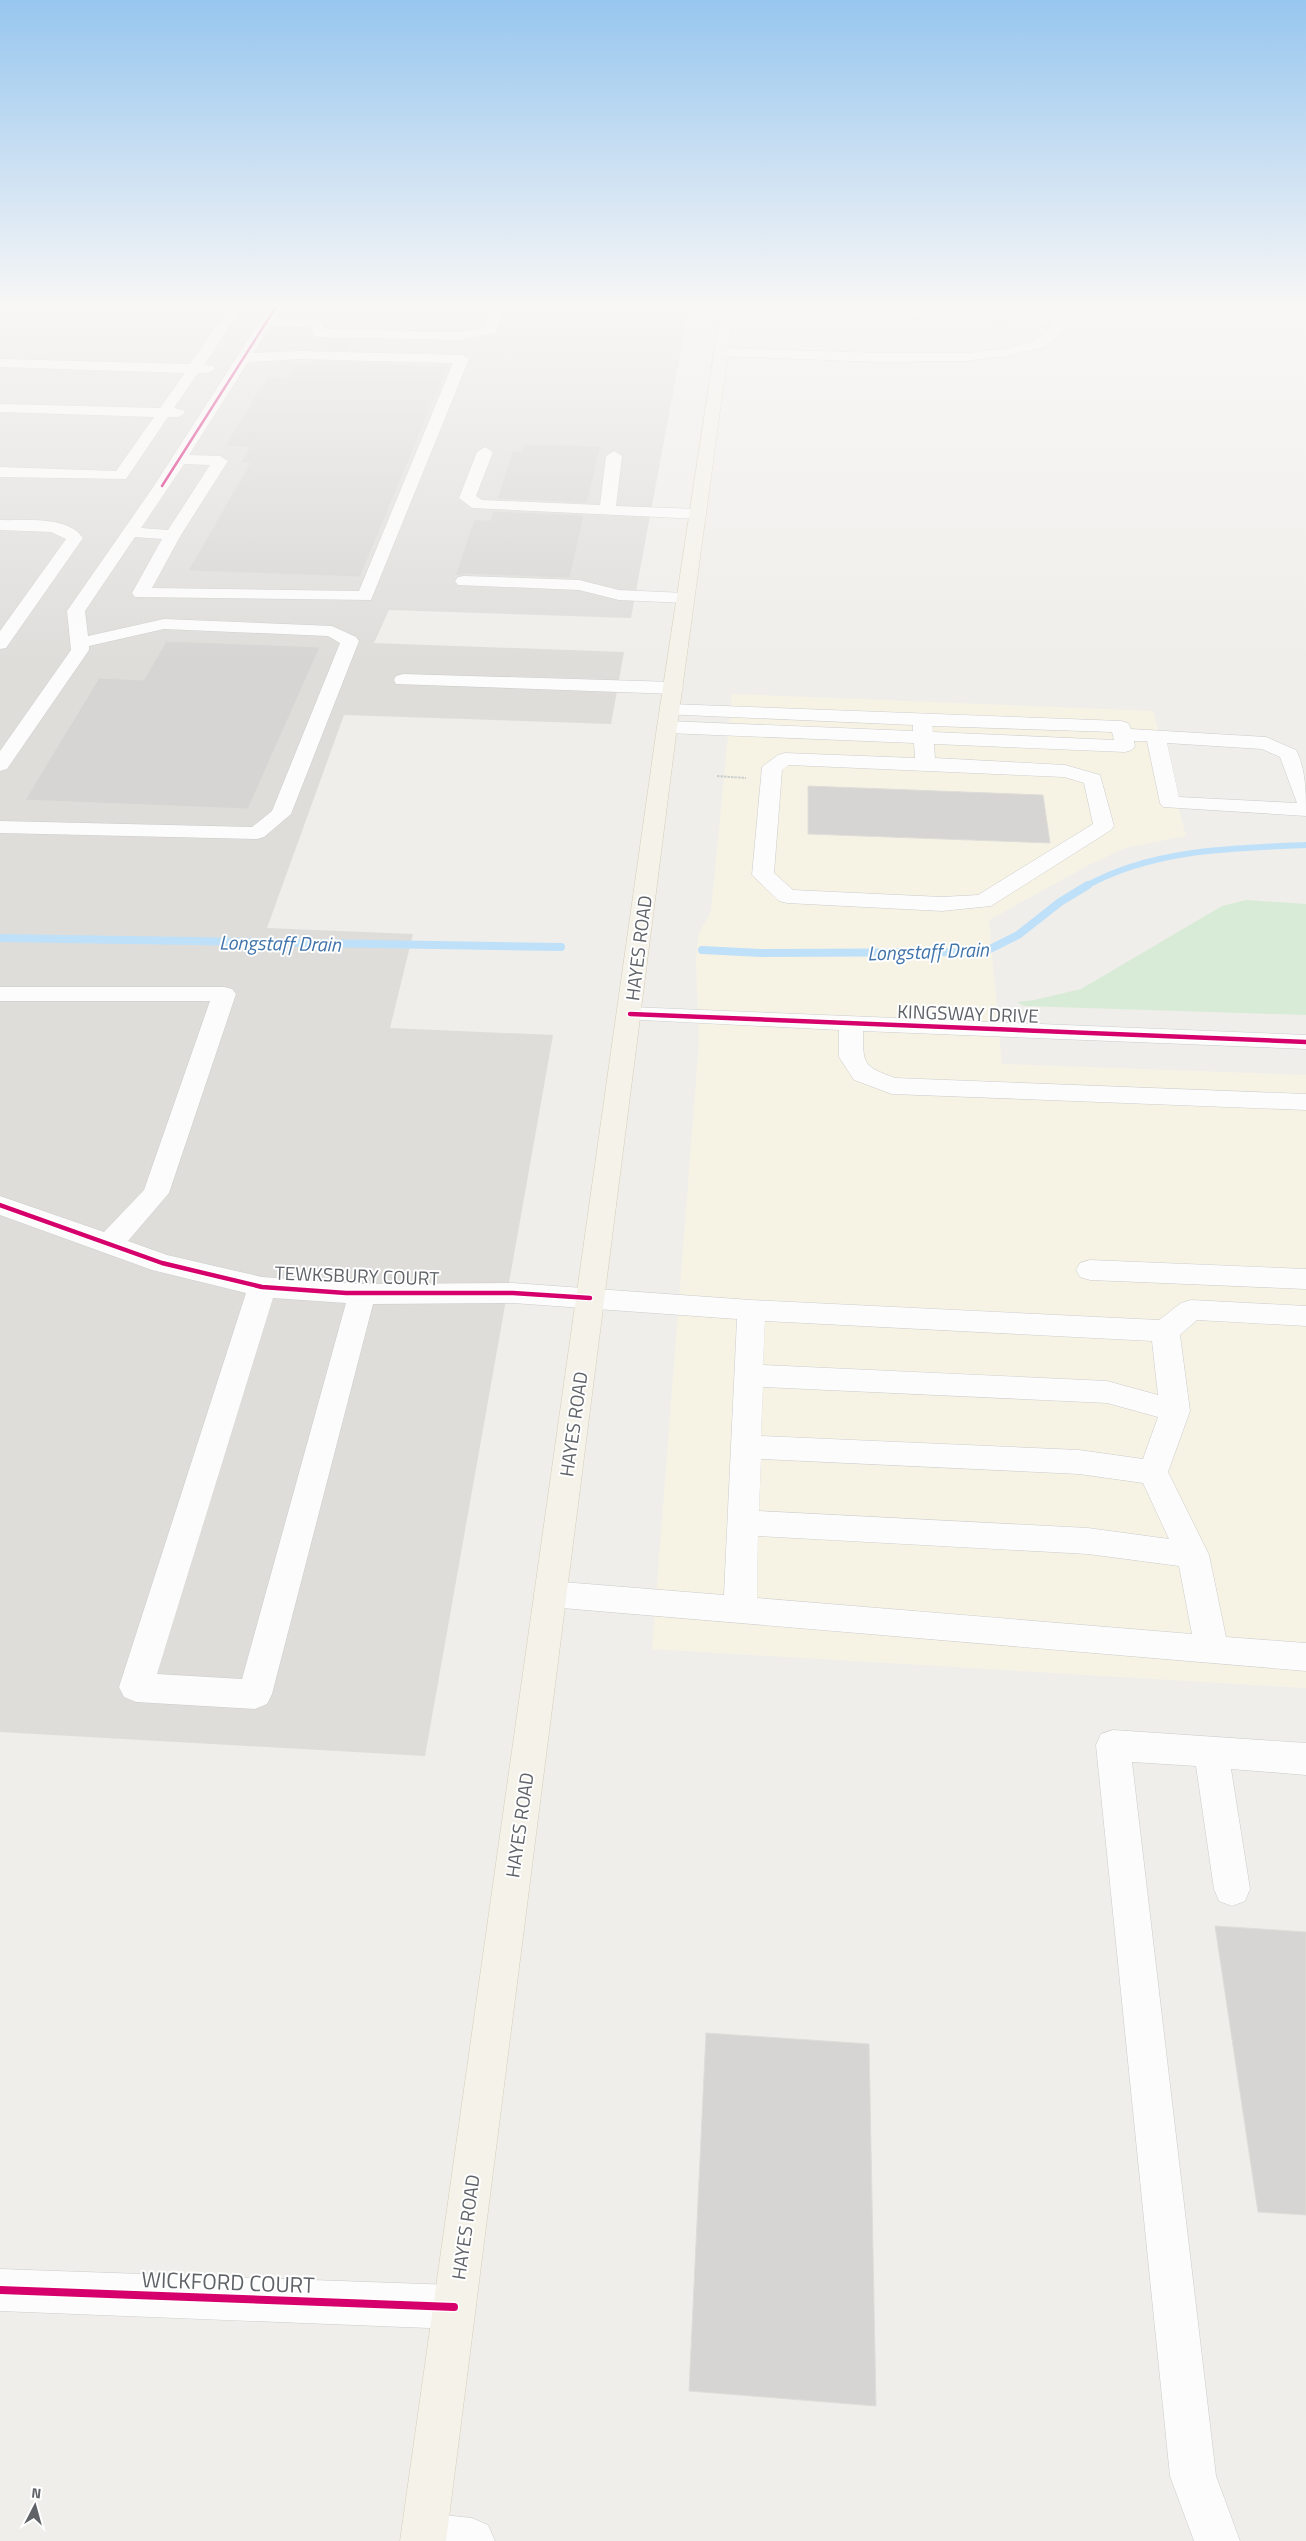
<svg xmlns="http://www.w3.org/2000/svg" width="1306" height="2541" viewBox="0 0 1306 2541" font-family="'Titillium Web',sans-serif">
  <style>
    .commercial { fill: #f7f3e4 }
    .industrial { fill: #dfddda }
    .green { fill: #d8ebd6 }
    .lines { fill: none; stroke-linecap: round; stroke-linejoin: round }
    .stream-far1 { stroke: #bfe0f9; stroke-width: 6 }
    .stream { stroke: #bfe0f9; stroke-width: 8 }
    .building { fill: #d6d5d3; stroke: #deddd9 }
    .minor-casing { stroke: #cbcccc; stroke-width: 1 }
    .major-casing { stroke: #d7ceb8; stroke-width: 1 }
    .path { stroke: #cacfcc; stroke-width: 2; stroke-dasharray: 2.5 1; stroke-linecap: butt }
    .minor { fill: #fdfcfc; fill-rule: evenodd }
    .major { fill: #f4f2e9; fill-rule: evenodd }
    .cycleway-far2-casing { stroke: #fff; stroke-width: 4.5 }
    .cycleway-far1-casing { stroke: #fff; stroke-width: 7 }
    .cycleway-casing { stroke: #fff; stroke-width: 11 }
    .cycleway-far2 { stroke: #d6006c; stroke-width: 2.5 }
    .cycleway-far1 { stroke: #d6006c; stroke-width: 4.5 }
    .cycleway { stroke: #d6006c; stroke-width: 8 }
    .labels { text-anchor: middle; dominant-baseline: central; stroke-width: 4; stroke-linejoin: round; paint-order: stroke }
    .street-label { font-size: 19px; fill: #5f6368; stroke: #fff }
    .water-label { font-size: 20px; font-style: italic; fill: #4174aa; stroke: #fff }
    .near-street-label { font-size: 22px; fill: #5f6368; stroke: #fff }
  </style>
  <rect width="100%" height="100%" fill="#efeeea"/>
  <path class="commercial" d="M732 694 1153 711 1186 836 1125 848 1087 866 989 920 1002 1064 1306 1075V1688L652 1649 699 1042 696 958 699 933 711 912Z"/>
  <path class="industrial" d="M0 307H689L631 618 389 610 374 643 624 652 611 724 344 715 267 928 413 934 390 1028 553 1035 425 1756 0 1732Z"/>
  <path class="green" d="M1246 900 1306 904V1015L1024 1006 1017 1002 1034 1000 1081 989 1222 906Z"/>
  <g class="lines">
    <path class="stream-far1" d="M1086 886C1153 849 1232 848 1306 845"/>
    <g class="stream">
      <path d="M0 938 561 947"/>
      <path d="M702 950 761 953 984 952 1018 935 1060 902 1088 885"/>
    </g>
  </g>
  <g class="building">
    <path d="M345 307H371L360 328 333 327Z"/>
    <path d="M327 339 353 340 348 350H321Z"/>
    <path d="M314 361 448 366 360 577 188 571 250 463H241L249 447 225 446 267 377 287 378 296 364H311Z"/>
    <path d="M524 444 601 446 587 503 497 499 512 451H522Z"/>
    <path d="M493 511 584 515 570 578 464 574 455 576 474 520H490Z"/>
    <path d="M166 641 320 647 248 809 25 800 99 678 144 680Z"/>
    <path d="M808 786 1043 795 1050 843 808 834Z"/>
    <path d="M1215 1926 1306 1932V2215L1258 2212Z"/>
    <path d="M706 2033 869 2044 876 2406 689 2391Z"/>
  </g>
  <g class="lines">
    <g class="minor-casing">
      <g id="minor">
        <path d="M230 307H243L204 365 213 366 215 369 208 373H198L174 408 183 410 185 413 178 417H168L126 479 0 477V467L116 471 154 417 0 412V404L160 408 185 373 0 367V359L190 364Z"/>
        <path d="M269 307H282L275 318 315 319 320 320 324 329 459 332 485 327 491 307H504L496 333 459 340 319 337 314 336 310 327 271 326 253 353 299 351 462 355 469 359 371 600 135 597 132 593 162 539 135 537 85 611 88 636 164 619 332 626 356 637 359 641 291 814 264 837 257 839 0 833V821L252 827 272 811 340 643 328 636 164 629 89 646V650L7 769 0 771V751L71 650 67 611 154 486ZM299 359 453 363 359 591 152 588 181 535 228 461 220 456 189 455 248 362ZM184 464 210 465 168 530 141 528Z"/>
        <path d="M897 307 1049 314V307H1062L1066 318 1065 329 1046 346 1008 356 967 361 880 362 721 356 714 352 721 348 880 353H967L1008 348 1036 340 1052 328 1051 322 909 317 904 316Z"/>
        <path d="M485 447 493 452 476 496 482 500 600 505 606 456 614 451 622 456 616 506 699 509 707 514 699 519 472 508 459 498 477 452Z"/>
        <path d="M0 520C25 521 67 515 83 538L6 648 0 649V631L66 539 51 532 0 530Z"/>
        <path d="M464 576 579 580 619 590 685 593 691 594 694 598 691 602 685 603 619 600 579 590 458 585 455 581 458 577Z"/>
        <path d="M403 674 674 682 681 684 683 688 681 692 674 694 396 684 394 680 396 676Z"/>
        <path d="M670 704 1121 721 1128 723 1131 729 1266 737 1296 750C1306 769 1306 794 1306 816L1163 807 1160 803 1147 741H1134L1135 746 1132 750 1125 752 934 744 935 758 1065 765 1100 775 1114 826 1111 830 991 906 942 911 787 903 779 901 752 875 762 767 778 755 785 753 915 758 914 743 667 733 660 731 657 727 660 723 667 721 913 731V725L663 714 660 710 663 706ZM932 726 1112 732 1114 740 933 732ZM1167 743 1262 749 1280 757 1297 803 1179 797ZM789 765 1064 777 1084 783 1093 824 978 895 942 897 793 890 774 873 782 770Z"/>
        <path d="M0 987H224L232 989 236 994 169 1193 128 1241 167 1255 262 1277 362 1284 513 1283 751 1300 1159 1320 1181 1303 1191 1300 1306 1306V1326L1197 1320 1180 1335 1190 1411 1168 1472 1209 1555 1226 1637 1306 1643V1671L550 1607 539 1604 534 1594 539 1584 550 1581 724 1595 737 1319 513 1303 373 1304 272 1694 267 1704 255 1709 136 1702 124 1697 119 1687 246 1293 152 1270 0 1215V1196L104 1232 144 1190 210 1001H0ZM273 1298 346 1303 242 1679 157 1674ZM765 1321 1152 1341 1158 1395 1107 1381 763 1365ZM763 1387 1107 1403 1158 1417 1143 1459 1079 1450 761 1436ZM761 1459 1079 1474 1143 1483 1169 1539 1088 1528 759 1511ZM758 1536 1088 1554 1179 1566 1192 1634 757 1598Z"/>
        <path d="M630 1007 1306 1035V1049L863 1031C863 1065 863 1066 895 1078L1306 1094V1110L892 1094 854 1080 839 1057V1030L622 1019 618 1014 622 1009Z"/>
        <path d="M1090 1260 1306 1269V1289L1090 1280 1080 1277 1076 1270 1080 1263Z"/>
        <path d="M1113 1730 1306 1743V1775L1231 1769 1250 1889 1245 1901 1232 1906 1219 1901 1214 1889 1196 1766 1132 1762 1216 2476 1240 2541H1194L1170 2476 1096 1745 1101 1734Z"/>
        <path d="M0 2269 454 2285 469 2292 476 2307 469 2322 454 2329 0 2311Z"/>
        <path d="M424 2513 472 2518 488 2525 495 2541H403L401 2536 408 2520Z"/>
      </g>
    </g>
    <g class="major-casing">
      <path id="major" d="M721 307H734L677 727 446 2541H400L657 727Z"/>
    </g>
    <path class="path" d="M717 776 746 778"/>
    <use href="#minor" class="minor"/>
    <use href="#major" class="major"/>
    <g class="cycleway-far2-casing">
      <path id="cycleway-far2" d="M162 486 276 307"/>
    </g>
    <g class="cycleway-far1-casing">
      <g id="cycleway-far1">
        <path d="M630 1014 1306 1042"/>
        <path d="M0 1205 162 1263 262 1287 346 1293H513L590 1298"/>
      </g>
    </g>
    <g class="cycleway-casing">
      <path id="cycleway" d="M0 2290 454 2307"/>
    </g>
    <use href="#cycleway-far2" class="cycleway-far2"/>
    <use href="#cycleway-far1" class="cycleway-far1"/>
    <use href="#cycleway" class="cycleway"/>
  </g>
  <linearGradient id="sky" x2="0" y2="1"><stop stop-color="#97c6ef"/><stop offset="0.46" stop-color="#f8f7f6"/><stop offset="1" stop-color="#f8f7f6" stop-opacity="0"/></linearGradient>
  <rect width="1306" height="663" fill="url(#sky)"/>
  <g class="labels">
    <g class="street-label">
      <text transform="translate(638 948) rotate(-83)">HAYES ROAD</text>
      <text transform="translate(968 1013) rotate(2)">KINGSWAY DRIVE</text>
      <text transform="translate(357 1275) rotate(2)">TEWKSBURY COURT</text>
      <text transform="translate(573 1424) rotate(-82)">HAYES ROAD</text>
      <text transform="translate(519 1825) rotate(-82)">HAYES ROAD</text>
      <text transform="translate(465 2227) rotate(-82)">HAYES ROAD</text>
    </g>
    <g class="water-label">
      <text transform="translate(280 943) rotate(1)">Longstaff Drain</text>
      <text transform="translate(928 951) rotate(-2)">Longstaff Drain</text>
    </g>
    <g class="near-street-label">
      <text transform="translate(228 2282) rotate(2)">WICKFORD COURT</text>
    </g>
  </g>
  <g transform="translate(35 2506) rotate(6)" stroke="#ffffff" stroke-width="4" paint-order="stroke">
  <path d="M0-4L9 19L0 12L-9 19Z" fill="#5f6368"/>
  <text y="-8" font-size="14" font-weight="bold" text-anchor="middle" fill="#5f6368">N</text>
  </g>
</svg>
